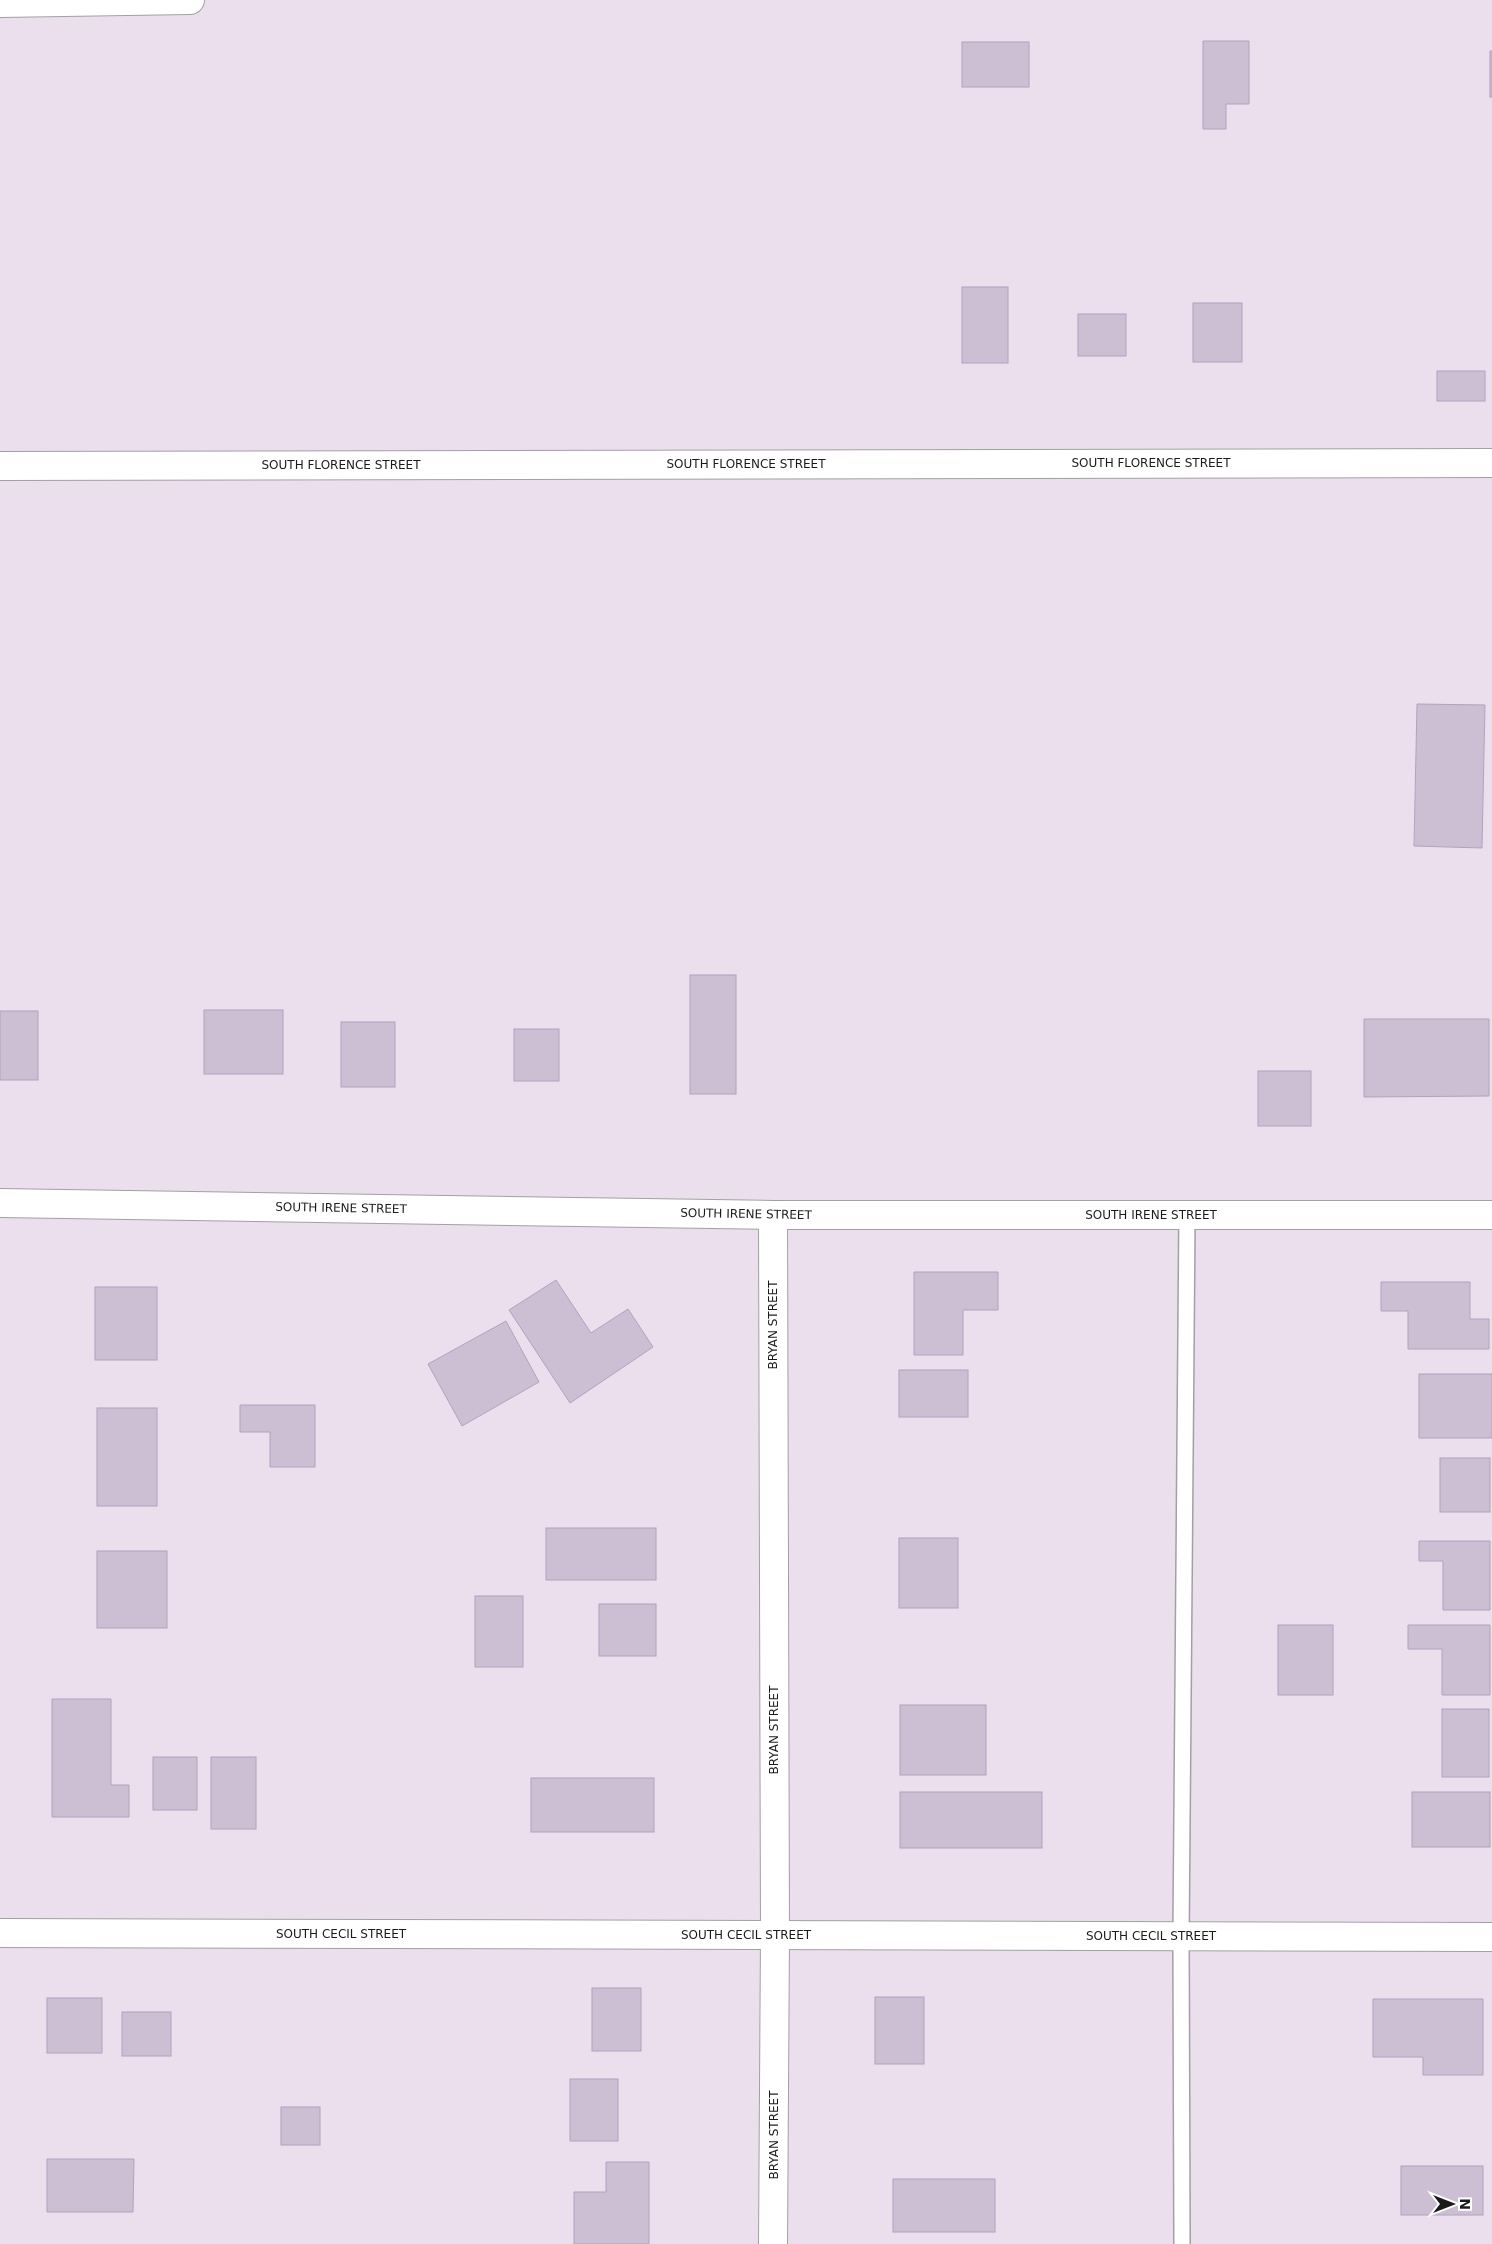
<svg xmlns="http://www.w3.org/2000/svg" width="1492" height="2244" viewBox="0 0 1492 2244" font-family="'DejaVu Sans',sans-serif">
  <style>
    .building { fill: #ccbfd4; stroke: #b4a0c0 }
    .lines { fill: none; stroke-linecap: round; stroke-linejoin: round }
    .service-casing { stroke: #a1a1a1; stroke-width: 18 }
    .minor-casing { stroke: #a1a1a1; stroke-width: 30 }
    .service { stroke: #fff; stroke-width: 15 }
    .minor { stroke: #fff; stroke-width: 28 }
    .labels { text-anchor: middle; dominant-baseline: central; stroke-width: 4.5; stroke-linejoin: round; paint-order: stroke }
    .street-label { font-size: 12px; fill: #1a1a1a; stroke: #fff }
  </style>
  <rect width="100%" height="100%" fill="#ebdfed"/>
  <g class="building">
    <path d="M1203 41H1249V104H1226V129H1203Z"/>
    <rect x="962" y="42" width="67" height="45"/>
    <rect x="1490" y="51" width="2" height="46"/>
    <rect x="962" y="287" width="46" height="76"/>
    <rect x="1193" y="303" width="49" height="59"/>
    <rect x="1078" y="314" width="48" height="42"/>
    <rect x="1437" y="371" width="48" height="30"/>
    <path d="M1417 704 1485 705 1482 848 1414 846Z"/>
    <rect x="690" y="975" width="46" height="119"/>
    <rect x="204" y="1010" width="79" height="64"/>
    <rect x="0" y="1011" width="38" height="69"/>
    <path d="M1364 1019H1489V1096L1364 1097Z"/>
    <rect x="341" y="1022" width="54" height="65"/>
    <rect x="514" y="1029" width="45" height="52"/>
    <rect x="1258" y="1071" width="53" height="55"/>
    <path d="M914 1272H998V1310H963V1355H914Z"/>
    <path d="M556 1280 591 1333 628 1309 653 1347 570 1403 509 1310Z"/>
    <path d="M1381 1282H1470V1319H1489V1349H1408V1311H1381Z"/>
    <rect x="95" y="1287" width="62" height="73"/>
    <path d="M506 1321 539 1382 462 1426 428 1364Z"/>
    <rect x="899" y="1370" width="69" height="47"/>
    <rect x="1419" y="1374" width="73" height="64"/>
    <path d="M240 1405H315V1467H270V1432H240Z"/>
    <rect x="97" y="1408" width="60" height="98"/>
    <rect x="1440" y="1458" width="50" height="54"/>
    <rect x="546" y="1528" width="110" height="52"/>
    <rect x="899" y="1538" width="59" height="70"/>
    <path d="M1419 1541H1490V1610H1443V1561H1419Z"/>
    <rect x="97" y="1551" width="70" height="77"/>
    <rect x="475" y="1596" width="48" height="71"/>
    <rect x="599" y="1604" width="57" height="52"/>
    <rect x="1278" y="1625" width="55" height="70"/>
    <path d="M1408 1625H1490V1695H1442V1649H1408Z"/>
    <path d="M52 1699H111V1785H129V1817H52Z"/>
    <rect x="900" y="1705" width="86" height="70"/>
    <rect x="1442" y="1709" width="47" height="68"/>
    <rect x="153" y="1757" width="44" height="53"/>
    <rect x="211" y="1757" width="45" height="72"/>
    <rect x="531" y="1778" width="123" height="54"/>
    <rect x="900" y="1792" width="142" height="56"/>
    <rect x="1412" y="1792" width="78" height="55"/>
    <rect x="592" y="1988" width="49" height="63"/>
    <rect x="875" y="1997" width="49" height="67"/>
    <rect x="47" y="1998" width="55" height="55"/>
    <path d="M1373 1999H1483V2075H1423V2057H1373Z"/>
    <rect x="122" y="2012" width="49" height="44"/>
    <rect x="570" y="2079" width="48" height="62"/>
    <rect x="281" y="2107" width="39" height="38"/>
    <path d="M47 2159H134L133 2212H47Z"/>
    <path d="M606 2162H649V2244H574V2192H606Z"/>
    <rect x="1401" y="2166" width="82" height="49"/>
    <rect x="893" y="2179" width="102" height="53"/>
  </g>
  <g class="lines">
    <g class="service-casing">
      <path id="service" d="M1182 2244 1181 1937 1187 1215"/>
    </g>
    <g class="minor-casing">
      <g id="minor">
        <path d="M0 3 190 0"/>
        <path d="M0 466 1492 463"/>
        <path d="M0 1203 773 1215H1492"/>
        <path d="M773 1215 775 1935 773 2244"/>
        <path d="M0 1933 1492 1937"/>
      </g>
    </g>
    <use href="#service" class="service"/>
    <use href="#minor" class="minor"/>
  </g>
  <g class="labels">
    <g class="street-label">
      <text x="1151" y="463">SOUTH FLORENCE STREET</text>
      <text x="746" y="464">SOUTH FLORENCE STREET</text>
      <text x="341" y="465">SOUTH FLORENCE STREET</text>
      <text transform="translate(341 1208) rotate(1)">SOUTH IRENE STREET</text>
      <text transform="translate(746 1214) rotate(1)">SOUTH IRENE STREET</text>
      <text x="1151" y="1215">SOUTH IRENE STREET</text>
      <text transform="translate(773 1325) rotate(-90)">BRYAN STREET</text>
      <text transform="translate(774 1730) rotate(-90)">BRYAN STREET</text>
      <text x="341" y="1934">SOUTH CECIL STREET</text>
      <text x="746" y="1935">SOUTH CECIL STREET</text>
      <text x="1151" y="1936">SOUTH CECIL STREET</text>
      <text transform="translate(774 2135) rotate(-90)">BRYAN STREET</text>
    </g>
  </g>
  <g transform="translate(1452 2204) rotate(90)" stroke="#ffffff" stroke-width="4" paint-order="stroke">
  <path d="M0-4L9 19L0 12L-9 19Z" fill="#1a1a1a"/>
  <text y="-8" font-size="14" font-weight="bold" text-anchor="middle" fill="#1a1a1a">N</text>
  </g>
</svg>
